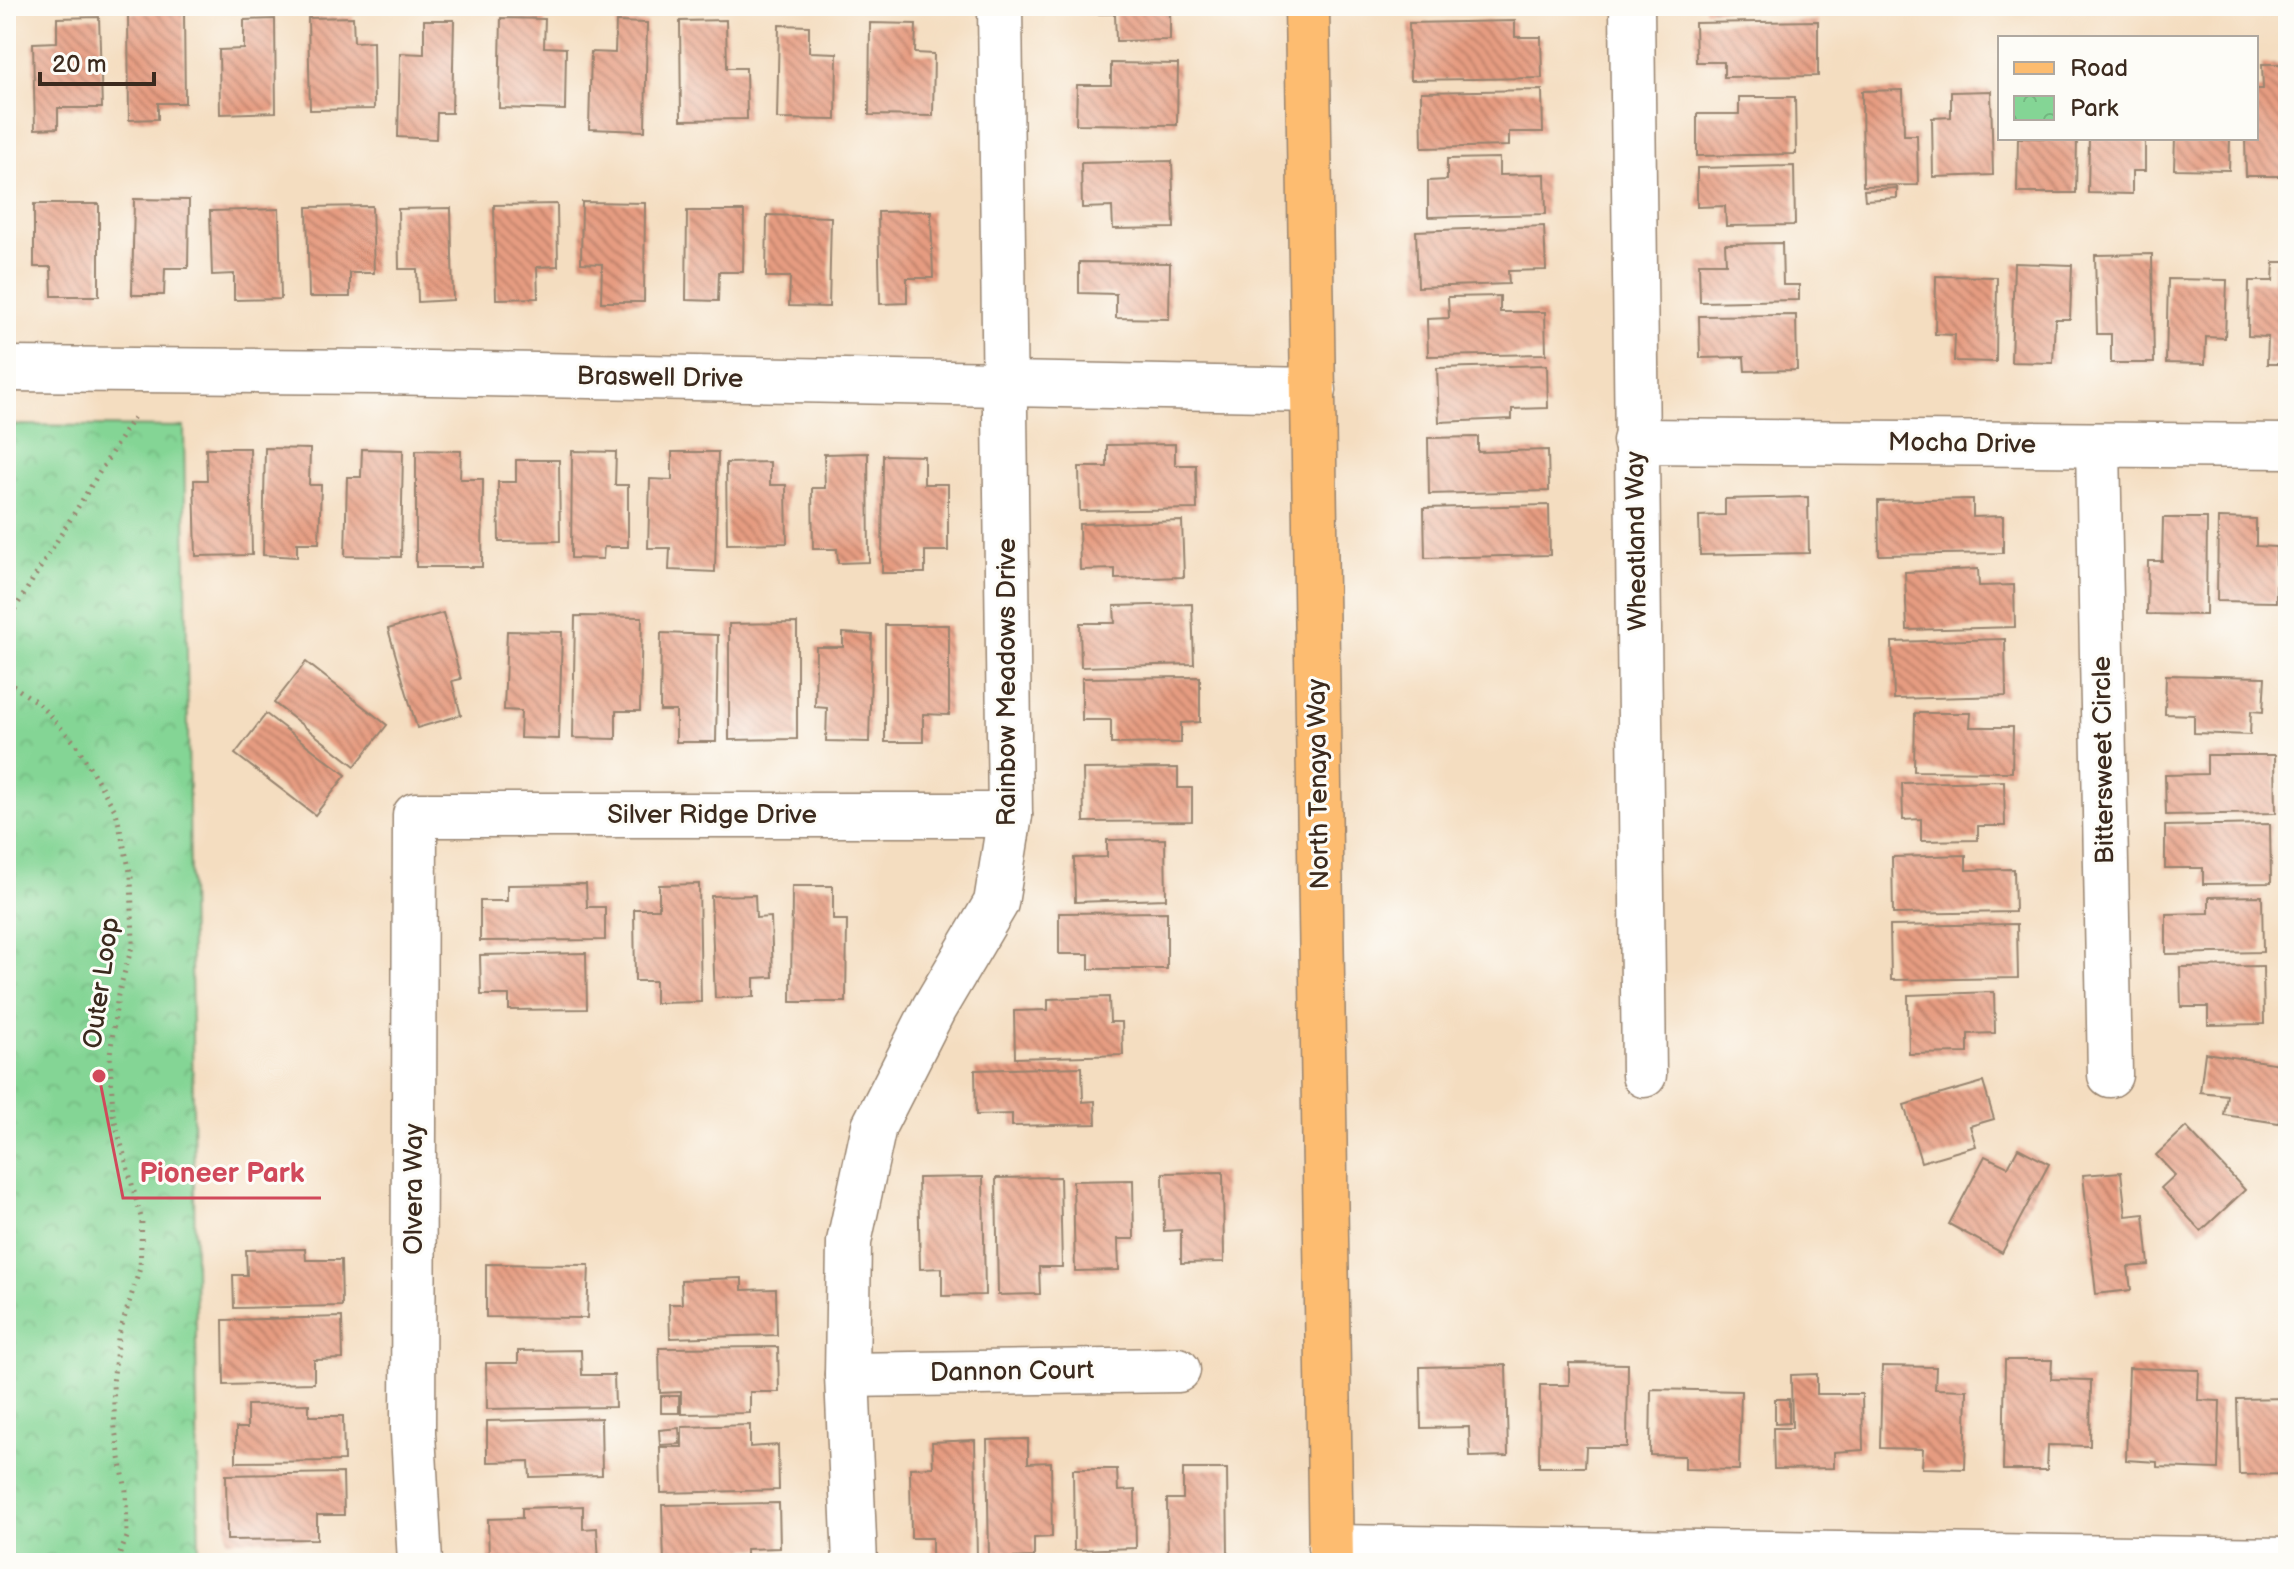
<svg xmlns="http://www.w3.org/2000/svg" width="2294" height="1569" viewBox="0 0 2294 1569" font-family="'Balsamiq Sans',sans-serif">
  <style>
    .park { fill: url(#park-crowns); stroke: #60805a; stroke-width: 2 }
    .building { fill: url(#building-back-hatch) }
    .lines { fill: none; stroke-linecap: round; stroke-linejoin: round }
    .minor-casing { stroke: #98846f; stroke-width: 47 }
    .major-casing { stroke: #98846f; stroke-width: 47 }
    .path { stroke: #98846f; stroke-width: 5; stroke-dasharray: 2 6; stroke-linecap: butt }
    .minor { stroke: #fff; stroke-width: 44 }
    .major { stroke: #fdbc6f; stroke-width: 44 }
    .labels { text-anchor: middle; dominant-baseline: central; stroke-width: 6; stroke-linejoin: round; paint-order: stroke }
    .street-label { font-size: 26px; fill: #3b2a1e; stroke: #fdfcf7 }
    .leader { fill: none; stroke: #d1495b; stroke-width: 3 }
    .callout-dot { fill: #d1495b; stroke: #fdfcf7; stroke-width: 3 }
    .callout-label { font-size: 28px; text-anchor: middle; font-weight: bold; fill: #d1495b; stroke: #fdfcf7; stroke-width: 6; stroke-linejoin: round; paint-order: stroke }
  </style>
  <defs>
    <pattern id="park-crowns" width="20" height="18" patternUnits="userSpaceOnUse" patternTransform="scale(2)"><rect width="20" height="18" fill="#84d595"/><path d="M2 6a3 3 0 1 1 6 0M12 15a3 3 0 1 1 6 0" fill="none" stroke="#73b780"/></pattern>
    <pattern id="building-back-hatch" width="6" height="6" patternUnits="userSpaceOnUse" patternTransform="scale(2)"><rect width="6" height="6" fill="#e69c81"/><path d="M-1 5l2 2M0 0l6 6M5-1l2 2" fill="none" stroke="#bc7f69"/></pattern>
  </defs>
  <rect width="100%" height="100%" fill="#fdfcf7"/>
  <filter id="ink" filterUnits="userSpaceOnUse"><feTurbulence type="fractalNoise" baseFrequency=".0125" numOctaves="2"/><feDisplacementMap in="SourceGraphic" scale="16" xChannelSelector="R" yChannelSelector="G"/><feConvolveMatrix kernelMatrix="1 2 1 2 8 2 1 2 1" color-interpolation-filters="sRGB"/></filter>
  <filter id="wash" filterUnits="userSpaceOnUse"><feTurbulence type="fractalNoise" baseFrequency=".006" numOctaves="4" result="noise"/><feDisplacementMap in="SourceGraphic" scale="32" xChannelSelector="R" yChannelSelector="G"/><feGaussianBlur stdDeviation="1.8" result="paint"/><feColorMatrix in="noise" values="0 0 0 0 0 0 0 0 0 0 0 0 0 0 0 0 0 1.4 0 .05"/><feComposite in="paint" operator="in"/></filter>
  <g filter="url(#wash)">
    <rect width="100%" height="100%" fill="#f4ddc0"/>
    <path class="park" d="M6 425 184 427 199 1563H6Z"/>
    <g id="blocks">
      <g class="building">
        <path d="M1078 6H1170V40L1116 41 1115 14H1078Z"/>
        <path d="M1434 6H1490V9L1434 10Z"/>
        <path d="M1704 6H1761V9L1704 10Z"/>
        <path d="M128 13H184L185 103H158V119L129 120Z"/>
        <path d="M99 17 102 108H58V128L35 129 33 43 57 42V18Z"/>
        <path d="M353 17 354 42 373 41 374 109 310 110 308 18Z"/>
        <path d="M501 18 545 19 544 47 566 48 565 110 499 108Z"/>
        <path d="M275 19 276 112 220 114 219 50 244 49V20Z"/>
        <path d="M424 20H454L452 113H437L436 139 398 137 400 53 424 54Z"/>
        <path d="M726 20 727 68H746L747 119 681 120 680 21Z"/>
        <path d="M1515 21V37H1541L1542 78 1410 80 1409 23Z"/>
        <path d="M1818 21V76L1724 77V62H1696L1695 23Z"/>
        <path d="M616 22 647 23 645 131 589 129 591 52 615 53Z"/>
        <path d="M870 23 916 24 915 53 934 54 933 116 869 115Z"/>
        <path d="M779 25 809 26V52L837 53 836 120 777 119Z"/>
        <path d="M6 45 11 46 9 112H6Z"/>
        <path d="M1111 63 1178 64 1177 125 1076 124 1077 85H1111Z"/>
        <path d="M2262 64H2288V176H2246L2245 138H2256V89H2263Z"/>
        <path d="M1542 90 1543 132H1509V146L1422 148 1421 92Z"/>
        <path d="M1903 90 1904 135H1917L1918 185 1863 186 1862 91Z"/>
        <path d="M1991 91 1993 175 1933 177 1932 118 1951 117V92Z"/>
        <path d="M1739 97H1795L1796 154 1697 156V114H1739Z"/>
        <path d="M2018 138H2077L2076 193H2017Z"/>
        <path d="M2089 138H2145V171H2132V194L2088 193Z"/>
        <path d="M2175 138H2230L2229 170 2174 169Z"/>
        <path d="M1499 158V175L1545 174 1546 214 1428 217V181L1447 180V159Z"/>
        <path d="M1172 161 1174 228 1113 229 1112 207 1082 208 1081 163Z"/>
        <path d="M1794 166 1795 225 1726 226 1725 206 1697 207V168Z"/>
        <path d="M1897 188V198L1865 200 1864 190Z"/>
        <rect x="6" y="199" width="4" height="67"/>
        <path d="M134 199 189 200 188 268H165L164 295H132Z"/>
        <path d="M582 202 645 203 644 302H601L602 264 581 263Z"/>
        <path d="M34 204H99V296H52L51 267H34Z"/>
        <path d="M557 204 558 266 537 267 538 298 496 299 494 205Z"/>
        <path d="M372 206 374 273H350V297H309L307 207Z"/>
        <path d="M451 208 453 300 418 302 417 269H399L398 209Z"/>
        <path d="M279 209 281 299 234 300V274L212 275 210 211Z"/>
        <path d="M687 211H744L743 272H719L718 301 686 300Z"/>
        <path d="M931 211 933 278H907V303L880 304 878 212Z"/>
        <path d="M767 215 831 217 829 307 789 306 790 277H766Z"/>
        <path d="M1544 226 1546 270 1508 271 1509 284 1418 287 1416 231Z"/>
        <path d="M1782 243 1783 285H1799V300L1700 302 1699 263H1726L1725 244Z"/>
        <path d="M2152 254 2154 363H2111V334H2097L2095 255Z"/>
        <path d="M1079 262 1170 263 1169 319 1116 318V294L1079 293Z"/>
        <path d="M2274 262H2288V364H2267L2268 337 2248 336 2249 281H2273Z"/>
        <path d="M2014 263 2072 265 2070 319H2055L2053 363 2011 362Z"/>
        <path d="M1936 276 1997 277 1996 362 1954 361 1955 335 1935 334Z"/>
        <path d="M2168 279 2227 280 2225 338 2206 337 2205 364 2166 363Z"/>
        <path d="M1500 296V312H1545L1546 354 1428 356 1427 319 1449 318 1448 297Z"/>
        <path d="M1796 315 1797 370 1745 371 1744 357 1700 358 1699 316Z"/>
        <path d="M1547 365 1548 408 1512 409V419L1439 422 1437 368Z"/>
        <path d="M1478 437V452L1548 450 1549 491 1429 494 1428 438Z"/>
        <path d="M1175 444V465H1196L1197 509 1080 511 1079 467H1107V445Z"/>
        <path d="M206 448H250L252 555 196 556 194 480H207Z"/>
        <path d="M265 448 310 449 309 485H321L319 543H297V557L263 555Z"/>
        <path d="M362 449 403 450 401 557 345 556 347 477H361Z"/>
        <path d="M416 450 461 451 460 479H483L482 567H416Z"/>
        <path d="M572 451 616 452 615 485H628V547H604L603 559 571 558Z"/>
        <path d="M672 452H718L715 572 669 570 670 548H648L650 479 672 480Z"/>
        <path d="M868 453 869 562 838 563 837 549H813L812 488H825L824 454Z"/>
        <path d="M883 455 924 456V484H948V551H925V573H882Z"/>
        <path d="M516 460H559L560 541 499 542 498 482H516Z"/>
        <path d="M770 462V485H786L787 543 727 544 726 463Z"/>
        <path d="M1808 497 1809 553 1700 555 1699 516 1725 515V499Z"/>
        <path d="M1973 499V517L2003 516V553L1879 555 1878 501Z"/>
        <path d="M1549 505 1550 555 1425 558 1424 508Z"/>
        <path d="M2163 518H2207L2206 615 2147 614 2148 561H2162Z"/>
        <path d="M2218 518 2256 519V546L2276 547V602L2217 601Z"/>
        <path d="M1182 521 1184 577 1115 579V569L1080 570 1079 524Z"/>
        <path d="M1978 569 1979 586 2014 585 2015 627 1907 630 1905 572Z"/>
        <path d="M1192 604 1194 664 1081 667 1080 623H1115L1114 606Z"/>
        <path d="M443 613 461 679 452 681 461 715 417 728 388 629Z"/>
        <path d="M575 616 642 617 640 711H616V739L573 738Z"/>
        <path d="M797 623V739L729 740V624Z"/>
        <path d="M885 625H949V715L923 714V742H885Z"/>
        <path d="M507 631 562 632 559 739 520 738 521 711 504 710Z"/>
        <path d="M661 633 718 635 716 742H676V711H660Z"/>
        <path d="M843 633 872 635 869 742 826 741 827 708 815 707 816 647H843Z"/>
        <path d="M2005 639 2006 696 1894 699 1892 642Z"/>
        <path d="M306 662 387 725 355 766 274 703Z"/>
        <path d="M2166 675 2265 677 2263 712 2251 711 2250 735 2194 733V715L2165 714Z"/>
        <path d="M1200 677V722L1181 723V743L1111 744V720H1082V678Z"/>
        <path d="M1915 713H1971L1970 727H2013L2012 772 1914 771Z"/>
        <path d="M266 714 346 775 315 815 235 754Z"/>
        <path d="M2207 755H2275L2276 813 2166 815 2165 775 2207 774Z"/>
        <path d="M1178 768V788H1192V821L1084 822 1083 769Z"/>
        <path d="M2004 781 2005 826H1978V840L1921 841V819L1903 820 1902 783Z"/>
        <path d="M2270 824 2271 883 2203 884V868H2165V826Z"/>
        <path d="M1165 839 1166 899 1075 902 1074 858 1107 857V840Z"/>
        <path d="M1966 855V870L2014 869 2015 912 1893 914 1892 857Z"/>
        <path d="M586 884 587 907H605V940L480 941V901H507V885Z"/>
        <path d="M699 884 701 1002 655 1003V981H635L634 909H659V885Z"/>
        <path d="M792 886H833V920H847L846 1002H791Z"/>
        <path d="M755 895 756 918 771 917 773 977 754 978V997L715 998 711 896Z"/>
        <path d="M2262 896 2263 952 2166 954V914L2209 913V897Z"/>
        <path d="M1167 912V969H1089V954H1059V913Z"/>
        <path d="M2017 924 2018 978 1891 980 1890 926Z"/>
        <path d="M586 953 587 1009 509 1010V995H481L480 955Z"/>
        <path d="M2263 966 2264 1024 2208 1025V1007H2181L2180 967Z"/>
        <path d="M1994 992 1995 1033 1968 1034V1053L1909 1054 1908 995Z"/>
        <path d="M1109 997 1110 1022H1122L1123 1055 1015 1058 1014 1011 1048 1010V999Z"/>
        <path d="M2205 1053 2287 1065 2279 1123 2224 1115 2227 1095 2200 1092Z"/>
        <path d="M1082 1067 1083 1102 1095 1101 1096 1124 1012 1126V1114L976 1115 975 1070Z"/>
        <path d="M1983 1082 1994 1119 1970 1126 1976 1146 1921 1162 1904 1105Z"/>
        <path d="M2186 1127 2245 1190 2201 1231 2161 1188 2175 1175 2156 1155Z"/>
        <path d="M2018 1148 2049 1164 2002 1253 1949 1224 1985 1156 2008 1167Z"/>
        <path d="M1223 1172 1224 1262 1181 1263V1230L1164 1231 1163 1173Z"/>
        <path d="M2121 1172 2126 1216 2144 1214 2149 1265 2128 1267 2131 1290 2096 1294 2083 1175Z"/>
        <path d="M983 1177 985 1295 942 1296V1268L920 1269 918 1178Z"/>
        <path d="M1060 1177 1062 1267H1039L1040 1294 998 1295 996 1178Z"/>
        <path d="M1133 1180 1134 1239H1118L1119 1270 1075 1271 1073 1181Z"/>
        <path d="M305 1249 306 1260H341L342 1306 234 1308 233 1275H247L246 1250Z"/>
        <path d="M486 1264 589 1265 587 1318 486 1317Z"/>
        <path d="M742 1278V1290L776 1289 777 1335 670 1338 669 1304H682L681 1280Z"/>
        <path d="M342 1317 343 1359 314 1360V1383L224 1385 223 1320Z"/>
        <path d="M778 1347 779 1392H750V1413L681 1414V1392L660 1393 659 1348Z"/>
        <path d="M581 1350 582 1375H614L615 1407 487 1409 486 1363H518V1351Z"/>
        <path d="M2005 1360H2052L2051 1379 2091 1380 2090 1446 2048 1445 2047 1470H2003Z"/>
        <path d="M1569 1363 1628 1364 1627 1447H1586L1585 1467H1539L1540 1385H1569Z"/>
        <path d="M1506 1365 1508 1456 1470 1457 1469 1427 1421 1428 1420 1367Z"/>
        <path d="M1882 1366 1936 1367 1935 1389 1967 1390 1965 1469 1922 1468 1923 1449 1880 1448Z"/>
        <path d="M2129 1368 2199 1370 2198 1400 2220 1401 2218 1469 2157 1467V1462L2126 1460Z"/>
        <path d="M1817 1374V1394H1862L1863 1450 1834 1452V1468L1774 1469 1773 1428H1792L1791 1375Z"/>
        <path d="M1651 1389 1741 1391 1739 1470 1685 1469V1456L1650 1455Z"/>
        <rect x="661" y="1396" width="18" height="17"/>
        <path d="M2288 1398V1474L2239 1475 2237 1399Z"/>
        <path d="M1775 1399H1789V1423L1775 1424Z"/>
        <path d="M309 1404V1416H343L344 1461 236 1462V1428H247V1405Z"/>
        <path d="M601 1418 602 1475 530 1477 529 1461 487 1462V1421Z"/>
        <path d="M750 1425V1447L778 1445 779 1490 661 1493 660 1447H682V1427Z"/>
        <path d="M679 1428 680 1444 660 1445 659 1430Z"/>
        <path d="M1028 1439V1463L1051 1462 1052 1537 1034 1538V1557L989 1559 987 1440Z"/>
        <path d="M975 1440 977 1559H932V1538H911L910 1468 933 1467 932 1442Z"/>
        <path d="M1073 1469H1117L1118 1491 1135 1490 1136 1548 1074 1550Z"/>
        <path d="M1183 1469H1227L1228 1557H1168L1167 1499H1183Z"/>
        <path d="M343 1473 344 1515H317V1539L227 1540 226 1475Z"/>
        <path d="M779 1503 780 1548 746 1549V1559L664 1561 662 1505Z"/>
        <path d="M583 1506V1529L597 1528 599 1562 489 1563 488 1519 522 1518V1508Z"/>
        <rect x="249" y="1560" width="44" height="3"/>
      </g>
    </g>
  </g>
  <g filter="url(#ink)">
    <use href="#blocks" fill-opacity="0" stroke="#98846f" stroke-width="2"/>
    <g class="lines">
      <g class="minor-casing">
        <g id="minor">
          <path d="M1632 6 1644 1075"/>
          <path d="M6 369 380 372 1314 390"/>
          <path d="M1635 441 2288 446"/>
          <path d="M2098 445 2110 1075"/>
          <path d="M847 1375 1178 1370"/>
          <path d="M1330 1547 2288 1560"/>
          <path d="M420 1563 413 1433 415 815H1010"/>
          <path d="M855 1563 847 1375 849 1242 874 1126 934 1008 996 903 1010 815 1000 6"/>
        </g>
      </g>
      <g class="major-casing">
        <path id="major" d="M1307 6 1331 1563"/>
      </g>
      <g class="path">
        <path d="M6 623 135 415"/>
        <path d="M6 681 38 703 76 744 116 812 131 876 133 943 118 995 110 1054 113 1114 142 1221 140 1268 118 1338 113 1384 115 1430 126 1491 127 1537 116 1563"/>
      </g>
      <use href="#minor" class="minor"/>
      <use href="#major" class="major"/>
    </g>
  </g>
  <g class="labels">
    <g class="street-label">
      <text transform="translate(660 378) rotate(1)">Braswell Drive</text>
      <text transform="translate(1962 444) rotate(1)">Mocha Drive</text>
      <text transform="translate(1637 541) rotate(-91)">Wheatland Way</text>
      <text transform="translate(1007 682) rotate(-90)">Rainbow Meadows Drive</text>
      <text transform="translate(2104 760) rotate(-91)">Bittersweet Circle</text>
      <text transform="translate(1319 784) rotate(-91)">North Tenaya Way</text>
      <text x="712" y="815">Silver Ridge Drive</text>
      <text transform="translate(102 983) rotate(-82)">Outer Loop</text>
      <text transform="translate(414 1189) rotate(-90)">Olvera Way</text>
      <text transform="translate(1012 1372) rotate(-1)">Dannon Court</text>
    </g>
  </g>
  <path class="leader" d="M99 1076L123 1198H321"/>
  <circle class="callout-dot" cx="99" cy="1076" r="8"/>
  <g class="callout-label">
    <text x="222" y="1182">Pioneer Park</text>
  </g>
  <rect width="2294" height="1569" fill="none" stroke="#fdfcf7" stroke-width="32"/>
  <rect x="1998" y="36" width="260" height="104" fill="#fdfcf7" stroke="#afa8a0" stroke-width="2"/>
  <rect x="2014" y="62" width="40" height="12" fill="#fdbc6f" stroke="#afa8a0" stroke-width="2"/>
  <text x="2070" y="76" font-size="24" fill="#3b2a1e">Road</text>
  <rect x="2014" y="96" width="40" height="24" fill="url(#park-crowns)" stroke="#afa8a0" stroke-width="2"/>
  <text x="2070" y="116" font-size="24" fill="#3b2a1e">Park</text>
  <path d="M40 72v12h114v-12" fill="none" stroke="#3b2a1e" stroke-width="4"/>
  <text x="52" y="72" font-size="24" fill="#3b2a1e" stroke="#fdfcf7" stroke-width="6" paint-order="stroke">20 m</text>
</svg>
